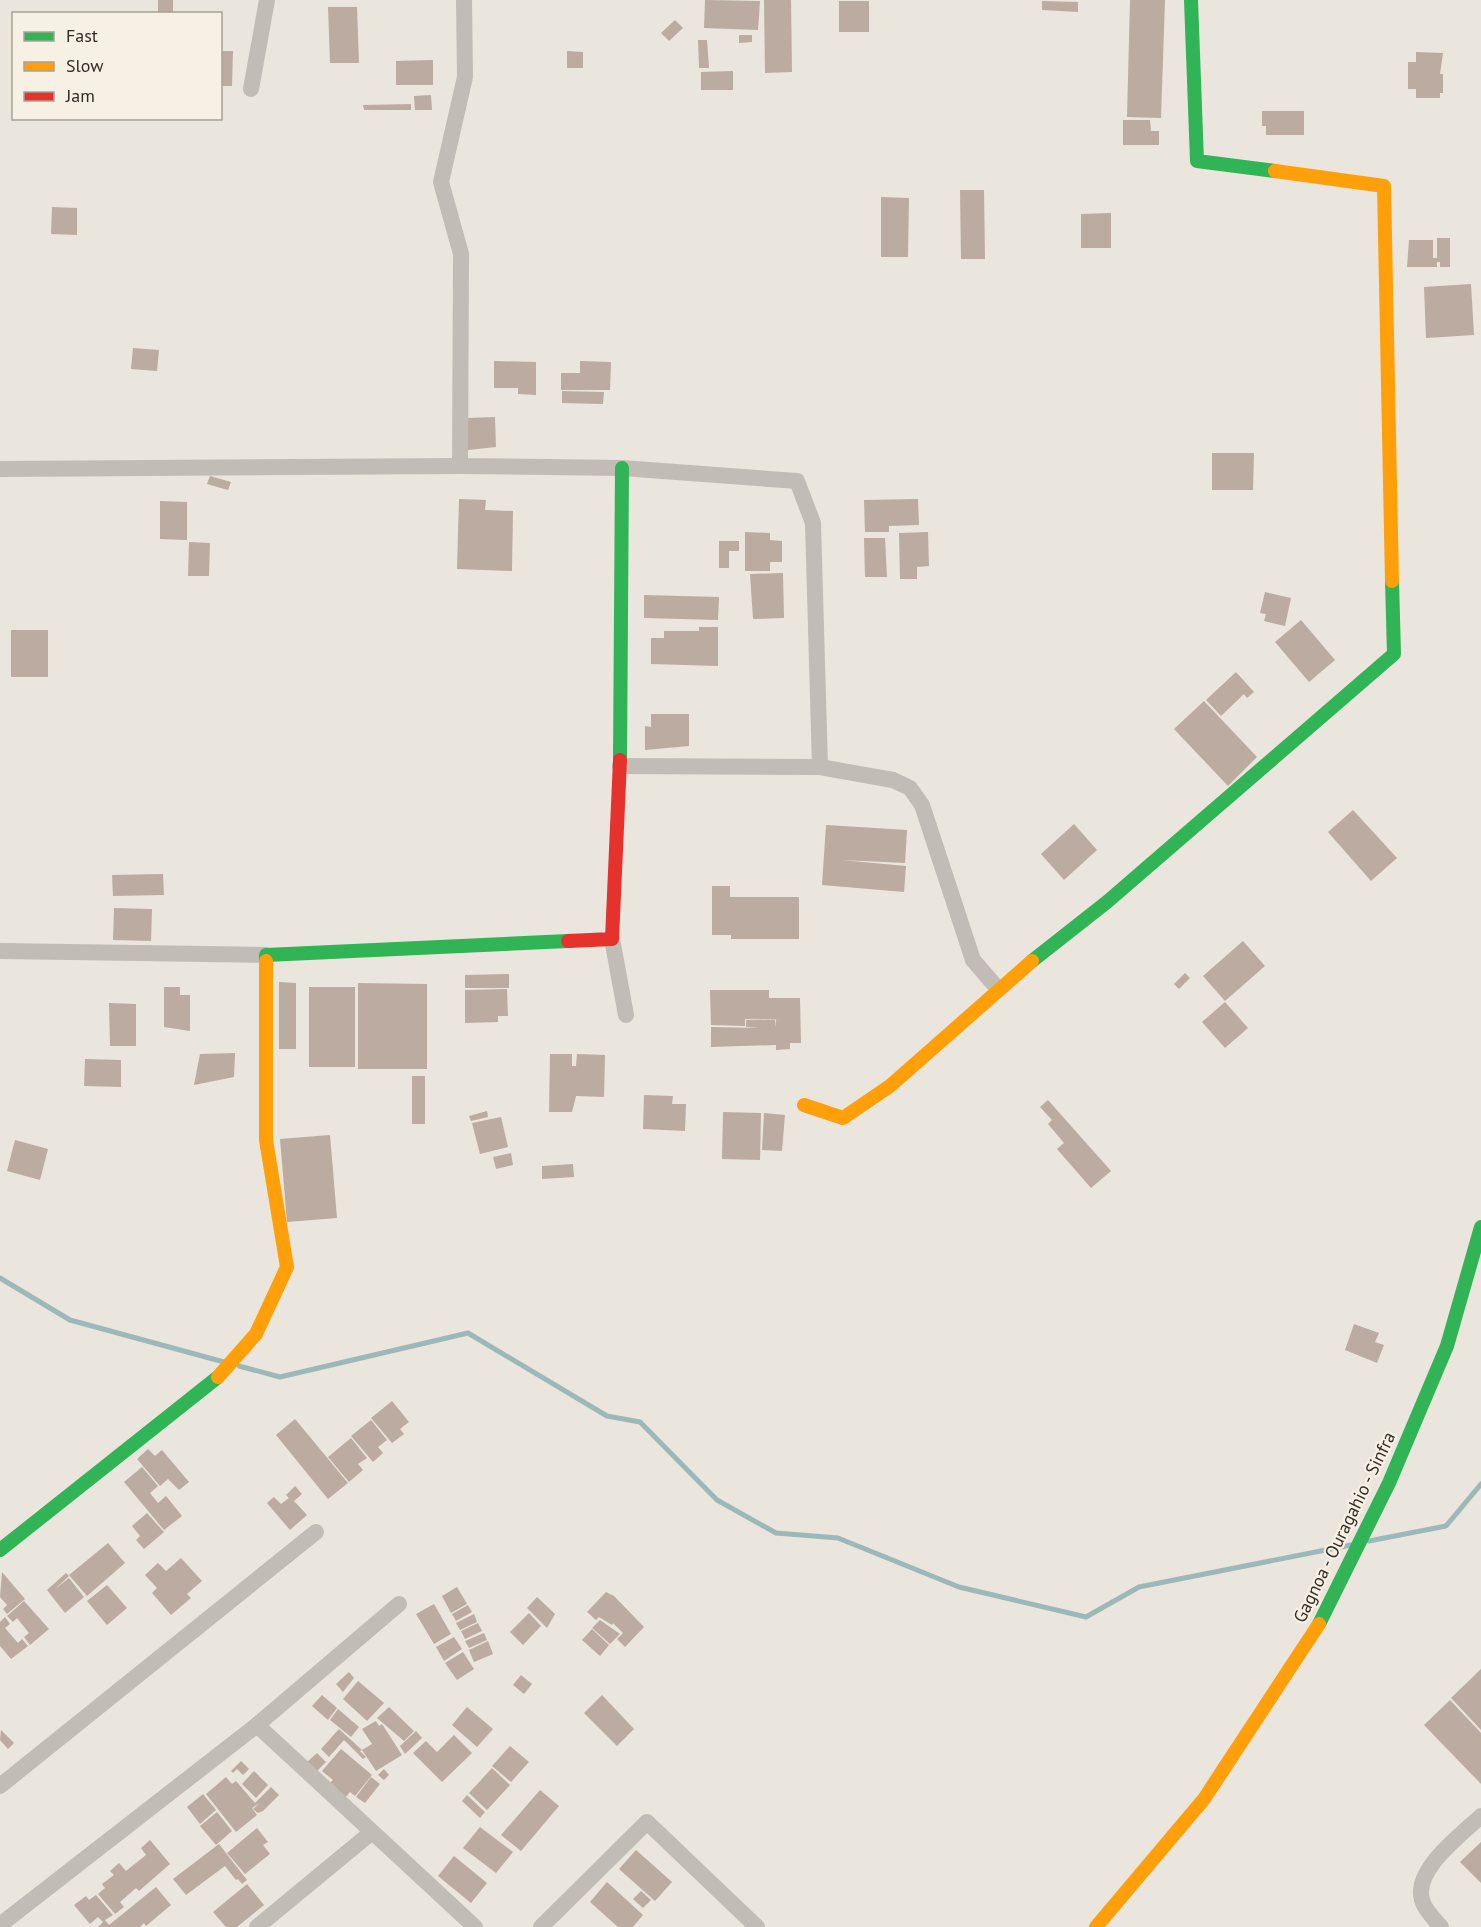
<svg xmlns="http://www.w3.org/2000/svg" width="1481" height="1927" viewBox="0 0 1481 1927" font-family="'PT Sans',sans-serif">
  <style>
    .lines { fill: none; stroke-linecap: round; stroke-linejoin: round }
    .stream { stroke: #9cb8b9; stroke-width: 5 }
    .building { fill: #bcaba0 }
    .street { stroke: #c2bcb6; stroke-width: 16 }
    .fast { stroke: #30b455; stroke-width: 14 }
    .slow { stroke: #ff9f0a; stroke-width: 14 }
    .jam { stroke: #e5322d; stroke-width: 14 }
    .labels { text-anchor: middle; dominant-baseline: central; stroke-width: 4.5; stroke-linejoin: round; paint-order: stroke }
    .street-label { font-size: 18px; fill: #322b26; stroke: #f7f0e4 }
  </style>
  <rect width="100%" height="100%" fill="#eae5dd"/>
  <g class="lines">
    <g class="stream">
      <path d="M0 1278 70 1320 224 1362"/>
      <path d="M239 1366 280 1377 468 1333 607 1416 640 1422 717 1500 776 1533 838 1538 959 1587 1086 1617 1139 1587 1351 1545"/>
      <path d="M1369 1541 1446 1526 1481 1484"/>
    </g>
  </g>
  <g class="building">
    <rect x="158" y="0" width="15" height="14"/>
    <path d="M705 0 760 1 758 30 704 28Z"/>
    <path d="M764 0H791L792 72 765 73Z"/>
    <path d="M1130 0H1165L1161 118 1127 117Z"/>
    <rect x="839" y="1" width="30" height="31"/>
    <path d="M1042 1 1078 2V12L1042 10Z"/>
    <path d="M328 7H357L359 63H330Z"/>
    <path d="M675 20 683 28 669 41 661 33Z"/>
    <path d="M739 35H752V42L739 43Z"/>
    <path d="M698 40H707L709 68H699Z"/>
    <path d="M220 51H233L232 86H220Z"/>
    <path d="M567 51 583 52V68H567Z"/>
    <path d="M1416 52 1443 53 1440 74H1443V93H1440V98H1416V89H1408V62H1416Z"/>
    <path d="M433 60V85H396V61Z"/>
    <path d="M733 71V90H701V72Z"/>
    <path d="M431 95 432 110H415L414 96Z"/>
    <path d="M411 104V110H364L363 105Z"/>
    <path d="M1262 111H1304V135H1266V126H1262Z"/>
    <path d="M1123 120H1150L1151 131H1159V145H1123Z"/>
    <path d="M960 190H984L985 259H961Z"/>
    <path d="M881 197 909 198 908 257H881Z"/>
    <path d="M52 207 77 208V235L51 234Z"/>
    <path d="M1111 213V248H1081V214Z"/>
    <path d="M1437 238H1450V267H1440V262H1437V267H1407L1409 240H1433V258H1437Z"/>
    <path d="M1471 284 1474 335 1426 338 1424 287Z"/>
    <path d="M133 348 159 350 157 371 131 369Z"/>
    <path d="M494 361 536 362V395L518 394V388H494Z"/>
    <path d="M580 361 611 362 610 390H561V373H580Z"/>
    <path d="M562 391 604 392 603 404 562 403Z"/>
    <path d="M495 417 496 447 468 450 466 418Z"/>
    <path d="M1212 453H1254L1253 490H1212Z"/>
    <path d="M210 476 231 482 228 490 207 484Z"/>
    <path d="M459 499 486 500 485 510 513 511 512 571 457 569Z"/>
    <path d="M918 499 919 525 889 526V532H865L864 500Z"/>
    <path d="M160 501 187 502V540L160 539Z"/>
    <path d="M745 532 770 533V540L782 541V562H770V571H745Z"/>
    <path d="M928 532 929 566 917 567V579H900L899 533Z"/>
    <path d="M864 538H885L887 577H865Z"/>
    <path d="M719 541H739V551H729V568H719Z"/>
    <path d="M189 542 210 543 209 576H188Z"/>
    <path d="M783 573 784 618 753 619 750 574Z"/>
    <path d="M1265 592 1291 598 1285 626 1264 621 1266 614 1260 613Z"/>
    <path d="M644 595 719 597 718 620 644 618Z"/>
    <path d="M1301 620 1335 660 1309 682 1275 642Z"/>
    <path d="M699 627H718V666L651 664V638H664V631H699Z"/>
    <rect x="11" y="630" width="37" height="47"/>
    <path d="M1236 672 1254 692 1247 698 1244 694 1221 716 1206 700Z"/>
    <path d="M1204 701 1257 757 1228 786 1174 729Z"/>
    <path d="M651 714H689V746L645 750V726L651 727Z"/>
    <path d="M1353 810 1397 858 1371 881 1328 832Z"/>
    <path d="M1074 824 1097 850 1064 880 1041 854Z"/>
    <path d="M826 825 907 830 905 863 841 860 906 866 904 892 822 885Z"/>
    <path d="M163 874 164 895 113 896 112 875Z"/>
    <path d="M712 886H730V897H799V939H731V935H712Z"/>
    <path d="M114 908 152 909 151 941 113 940Z"/>
    <path d="M1243 941 1265 966 1225 1001 1203 976Z"/>
    <path d="M1185 973 1190 978 1179 989 1174 984Z"/>
    <path d="M509 974V988H465V975Z"/>
    <path d="M279 982 296 983V1049H279Z"/>
    <path d="M358 983 427 984V1069H358Z"/>
    <path d="M164 987H180V995H190V1031L164 1027Z"/>
    <rect x="309" y="987" width="46" height="80"/>
    <path d="M507 989 508 1016H498V1022L465 1023V990Z"/>
    <path d="M710 990H769V998H800L801 1043H790V1049L776 1050V1045L711 1047V1027L759 1028 746 1027V1020H775L776 1027V1019L791 1020 745 1019V1026L711 1025Z"/>
    <path d="M1225 1002 1248 1028 1225 1048 1202 1022Z"/>
    <path d="M109 1003 136 1004V1046H110Z"/>
    <path d="M235 1053 234 1077 194 1085 200 1054Z"/>
    <path d="M550 1054H572V1066H576L577 1054 605 1055 604 1097 576 1096 572 1112H549Z"/>
    <path d="M85 1059 121 1060V1087L84 1086Z"/>
    <rect x="412" y="1076" width="13" height="48"/>
    <path d="M644 1095 673 1096 672 1104H686L685 1131 643 1129Z"/>
    <path d="M1048 1100 1111 1171 1091 1188 1057 1149 1064 1143 1048 1124 1052 1120 1040 1107Z"/>
    <path d="M487 1111 488 1117 471 1121 469 1116Z"/>
    <path d="M723 1112 761 1113 760 1160 722 1159Z"/>
    <path d="M764 1113 785 1115 782 1151 762 1150Z"/>
    <path d="M501 1117 508 1147 480 1154 472 1123Z"/>
    <path d="M330 1135 337 1218 287 1222 280 1139Z"/>
    <path d="M15 1140 48 1149 40 1180 7 1171Z"/>
    <path d="M511 1153 513 1165 496 1169 493 1157Z"/>
    <path d="M573 1164 574 1177 542 1179V1166Z"/>
    <path d="M1354 1324 1379 1333 1375 1342 1384 1345 1377 1363 1345 1350Z"/>
    <path d="M392 1401 409 1422 400 1429 404 1434 392 1443 371 1418Z"/>
    <path d="M295 1419 348 1483 328 1499 276 1435Z"/>
    <path d="M371 1420 387 1440 378 1447 383 1453 373 1462 351 1436Z"/>
    <path d="M351 1438 367 1458 358 1464 363 1470 349 1482 328 1457Z"/>
    <path d="M148 1449 155 1456 162 1450 189 1482 179 1490 168 1479 160 1486 137 1459Z"/>
    <path d="M142 1467 158 1486 150 1493 158 1503 166 1496 182 1516 164 1530 124 1482Z"/>
    <path d="M295 1486 302 1494 294 1501 307 1515 290 1530 267 1503 274 1497 281 1504 289 1498 286 1495Z"/>
    <path d="M147 1513 164 1532 144 1549 136 1540 140 1536 132 1526Z"/>
    <path d="M108 1543 125 1563 87 1596 69 1575Z"/>
    <path d="M181 1558 202 1581 187 1594 191 1598 171 1615 152 1593 157 1588 145 1575 158 1563 166 1571Z"/>
    <path d="M2 1572 25 1599 7 1614 3 1609 7 1605 0 1597Z"/>
    <path d="M66 1573 69 1576 55 1589 69 1578 84 1597 65 1613 47 1590Z"/>
    <path d="M107 1585 127 1608 107 1625 87 1601Z"/>
    <path d="M457 1587 467 1604 451 1613 442 1596Z"/>
    <path d="M606 1592 614 1596 644 1627 625 1647 617 1639 623 1633 613 1623 612 1625 599 1617 596 1620 587 1612Z"/>
    <path d="M537 1597 555 1614 547 1628 527 1608Z"/>
    <path d="M24 1601 49 1629 30 1645 24 1637 29 1633 17 1618 13 1622 7 1616Z"/>
    <path d="M434 1604 451 1634 434 1644 416 1614Z"/>
    <path d="M468 1605 472 1612 456 1621 452 1614Z"/>
    <path d="M529 1613 541 1626 523 1645 510 1632Z"/>
    <path d="M474 1614 477 1622 460 1630 456 1623Z"/>
    <path d="M5 1617 10 1624 5 1628 18 1643 22 1639 28 1646 11 1659 0 1646V1622Z"/>
    <path d="M600 1620 620 1634 610 1644 592 1628Z"/>
    <path d="M478 1623 482 1631 465 1639 461 1631Z"/>
    <path d="M592 1629 609 1645 600 1656 582 1640Z"/>
    <path d="M484 1633 487 1640 469 1648 465 1641Z"/>
    <path d="M454 1637 462 1649 444 1661 436 1647Z"/>
    <path d="M488 1641 493 1654 474 1662 469 1650Z"/>
    <path d="M463 1652 474 1669 457 1680 445 1663Z"/>
    <path d="M1481 1669V1730L1451 1698Z"/>
    <path d="M349 1672 354 1678 343 1692 336 1684Z"/>
    <path d="M521 1675 532 1684 524 1694 513 1685Z"/>
    <path d="M358 1681 384 1703 367 1721 343 1699Z"/>
    <path d="M322 1695 337 1708 328 1720 312 1706Z"/>
    <path d="M602 1695 634 1729 617 1746 584 1713Z"/>
    <path d="M1450 1700 1481 1733V1784L1424 1725Z"/>
    <path d="M389 1707 414 1731 404 1741 377 1718Z"/>
    <path d="M467 1707 493 1729 477 1747 452 1725Z"/>
    <path d="M338 1709 359 1727 351 1737 330 1720Z"/>
    <path d="M376 1721 379 1726 382 1724 402 1755 376 1771 362 1750 372 1744 362 1729Z"/>
    <path d="M339 1729 362 1750 360 1751 366 1757 363 1759 344 1740 329 1757 321 1749Z"/>
    <path d="M1 1730 14 1743 8 1749 0 1740Z"/>
    <path d="M416 1731 422 1738 405 1754 400 1746Z"/>
    <path d="M454 1735 472 1753 442 1782 413 1753 426 1741 437 1752Z"/>
    <path d="M510 1746 529 1762 511 1782 492 1766Z"/>
    <path d="M341 1749 372 1775 355 1796 350 1792 345 1798 329 1784 333 1780 322 1771Z"/>
    <path d="M317 1753 326 1762 314 1774 305 1764Z"/>
    <path d="M241 1761 249 1769 243 1775 237 1769 233 1773 231 1771Z"/>
    <path d="M492 1768 510 1785 487 1810 469 1793Z"/>
    <path d="M384 1769 389 1775 384 1780 378 1775Z"/>
    <path d="M254 1771 268 1785 256 1798 242 1784Z"/>
    <path d="M226 1777 232 1784 236 1781 255 1803 271 1787 279 1795 263 1811 258 1813 253 1809 260 1803 252 1808 257 1815 236 1832 206 1794Z"/>
    <path d="M371 1777 380 1784 365 1803 356 1797Z"/>
    <path d="M540 1790 559 1806 521 1851 501 1835Z"/>
    <path d="M203 1794 216 1810 200 1824 187 1807Z"/>
    <path d="M467 1795 485 1812 480 1818 462 1801Z"/>
    <path d="M217 1812 232 1831 216 1845 200 1826Z"/>
    <path d="M480 1827 513 1852 496 1873 463 1848Z"/>
    <path d="M257 1828 268 1842 263 1845 270 1854 245 1874 227 1853Z"/>
    <path d="M150 1840 170 1864 139 1891 136 1888 120 1902 124 1907 115 1914 98 1894 105 1888 102 1884 114 1875 110 1871 119 1863 126 1871 146 1855 141 1848Z"/>
    <path d="M1481 1842V1883L1460 1862Z"/>
    <path d="M219 1844 247 1880 242 1884 238 1879 236 1880 225 1866 186 1895 173 1879Z"/>
    <path d="M636 1850 672 1882 655 1901 619 1869Z"/>
    <path d="M454 1856 487 1883 471 1903 438 1876Z"/>
    <path d="M607 1882 643 1915 633 1927H618L590 1902Z"/>
    <path d="M247 1884 264 1905 237 1927H226L213 1912Z"/>
    <path d="M156 1887 171 1905 146 1926 144 1923 140 1927H98L103 1922 98 1917 90 1924 74 1905 86 1896 89 1900 96 1895 113 1915 105 1920 109 1925Z"/>
    <path d="M641 1891 651 1900 643 1908 633 1899Z"/>
  </g>
  <g class="lines">
    <g class="street">
      <path d="M464 0 465 77 441 182 461 254 460 466 622 468 797 481 813 523 820 767"/>
      <path d="M251 89 267 0"/>
      <path d="M0 469 460 466"/>
      <path d="M620 766 820 767 893 780 910 788 922 805 973 960 998 989"/>
      <path d="M612 939 626 1015"/>
      <path d="M0 951 266 955"/>
      <path d="M257 1725 475 1927"/>
      <path d="M0 1786 316 1532"/>
      <path d="M0 1925 257 1725 399 1604"/>
      <path d="M257 1927 372 1832"/>
      <path d="M541 1927 647 1822 757 1927"/>
      <path d="M1441 1927C1435 1920 1424 1909 1422 1900 1413 1870 1461 1835 1481 1816"/>
    </g>
    <g class="fast">
      <path d="M1191 0 1197 161 1275 171"/>
      <path d="M620 760 622 468"/>
      <path d="M266 961V955L568 941"/>
      <path d="M1032 961 1107 902 1394 654 1392 581"/>
      <path d="M0 1550 218 1377"/>
      <path d="M1319 1624 1389 1483 1447 1346 1481 1227"/>
    </g>
    <g class="slow">
      <path d="M1275 171 1384 186 1392 581"/>
      <path d="M804 1105 843 1118 890 1086 1032 961"/>
      <path d="M218 1377 256 1334 287 1267 266 1140V961"/>
      <path d="M1096 1927 1204 1799 1319 1624"/>
    </g>
    <path class="jam" d="M568 941 612 939 620 760"/>
  </g>
  <g class="labels">
    <g class="street-label">
      <text transform="translate(1344 1527) rotate(-64)">Gagnoa - Ouragahio - Sinfra</text>
    </g>
  </g>
  <rect x="12" y="12" width="210" height="108" fill="#f7f0e4" stroke="#a8a198" stroke-width="1.5"/>
  <rect x="24" y="32" width="30" height="9" fill="#30b455" stroke="#a8a198" stroke-width="1.5"/>
  <text x="66" y="42" font-size="18" fill="#322b26">Fast</text>
  <rect x="24" y="62" width="30" height="9" fill="#ff9f0a" stroke="#a8a198" stroke-width="1.5"/>
  <text x="66" y="72" font-size="18" fill="#322b26">Slow</text>
  <rect x="24" y="92" width="30" height="9" fill="#e5322d" stroke="#a8a198" stroke-width="1.5"/>
  <text x="66" y="102" font-size="18" fill="#322b26">Jam</text>
</svg>
